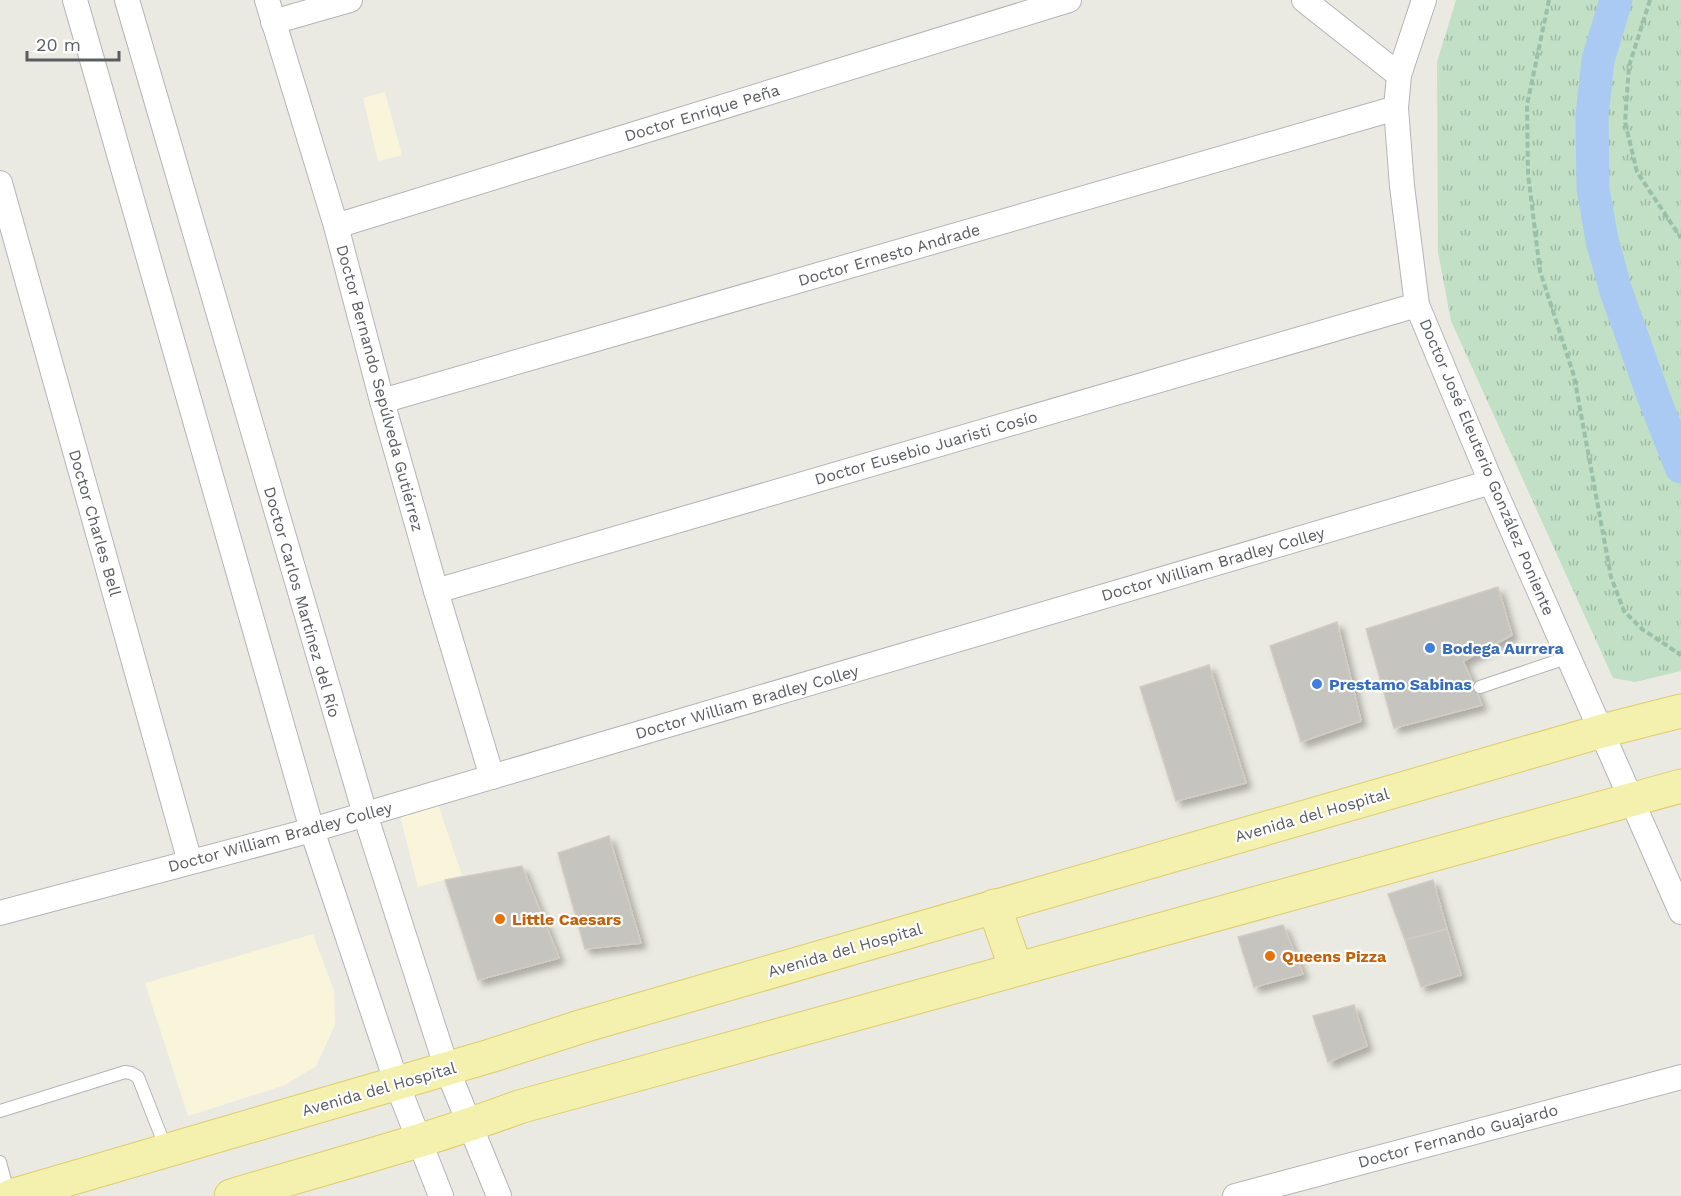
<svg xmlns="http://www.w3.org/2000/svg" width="1681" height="1196" viewBox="0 0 1681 1196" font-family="'Work Sans',sans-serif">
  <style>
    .commercial { fill: #f9f5da }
    .park { fill: url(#park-tufts) }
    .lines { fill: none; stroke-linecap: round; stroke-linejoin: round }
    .canal { stroke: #aacaf3; stroke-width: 33 }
    .building { fill: #c6c4bf; stroke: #cfccc1; stroke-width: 1.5; filter: url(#shadow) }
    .service-casing { stroke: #b2b4b8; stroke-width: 14 }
    .minor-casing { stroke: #b2b4b8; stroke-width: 26 }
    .primary-casing { stroke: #decc68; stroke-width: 35 }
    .path { stroke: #9bc0aa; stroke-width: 4; stroke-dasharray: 6 3; stroke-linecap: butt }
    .service { stroke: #fff; stroke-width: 12 }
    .minor { stroke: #fff; stroke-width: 24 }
    .primary { stroke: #f4f1ae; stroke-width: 33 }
    .shop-dot { fill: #3f7fe0; stroke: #fff; stroke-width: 2 }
    .food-dot { fill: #e8710a; stroke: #fff; stroke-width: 2 }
    .labels { text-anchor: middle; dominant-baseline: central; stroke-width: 4.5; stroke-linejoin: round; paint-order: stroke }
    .street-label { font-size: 16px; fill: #5a5c61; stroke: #fff }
    .shop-label { font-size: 16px; font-weight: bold; fill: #366cbe; stroke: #fff; text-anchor: start }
    .food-label { font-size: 16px; font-weight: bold; fill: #c56008; stroke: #fff; text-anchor: start }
  </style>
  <defs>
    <pattern id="park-tufts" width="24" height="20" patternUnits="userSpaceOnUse" patternTransform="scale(1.5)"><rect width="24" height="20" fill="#c1e0c5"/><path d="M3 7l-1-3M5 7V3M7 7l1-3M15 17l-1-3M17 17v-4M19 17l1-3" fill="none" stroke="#a0b9a3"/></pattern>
    <filter id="shadow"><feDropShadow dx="5.5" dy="5.5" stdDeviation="3" flood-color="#0004"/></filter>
  </defs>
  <rect width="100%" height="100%" fill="#ebeae2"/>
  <g class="commercial">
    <path d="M385 92 402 155 378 161 363 98Z"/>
    <path d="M438 804 462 875 418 887 400 815Z"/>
    <path d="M313 934 334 991 335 1025 316 1066 285 1085 188 1116 145 983Z"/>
  </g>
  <path class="park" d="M1456 0H1681V671L1635 682 1613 678 1451 321 1438 252 1437 62Z"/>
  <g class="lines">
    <path class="canal" d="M1616 0 1598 60 1592 116 1593 189 1602 240 1616 291 1654 398 1681 467"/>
  </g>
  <g class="building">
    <path d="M1498 587 1512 635 1463 661 1482 705 1394 728 1366 629Z"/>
    <path d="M1337 622 1361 721 1301 742 1270 646Z"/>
    <path d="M1209 665 1246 783 1176 801 1140 687Z"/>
    <path d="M609 836 641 943 585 949 558 853Z"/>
    <path d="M522 866 559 958 478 980 445 880Z"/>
    <path d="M1433 880 1447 929 1405 940 1388 894Z"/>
    <path d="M1283 925 1303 974 1254 987 1238 937Z"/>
    <path d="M1447 929 1461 975 1421 987 1405 940Z"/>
    <path d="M1354 1005 1367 1046 1328 1062 1313 1016Z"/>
  </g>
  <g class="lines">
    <g class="service-casing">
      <g id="service">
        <path d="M1480 687 1569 657"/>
        <path d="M0 1111 125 1072 131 1073 138 1077 167 1151"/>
        <path d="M0 1162 9 1195"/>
      </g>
    </g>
    <g class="minor-casing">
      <g id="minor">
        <path d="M75 0 312 830 397 1084 441 1196"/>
        <path d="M127 0 365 814 447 1069 499 1196"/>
        <path d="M267 0 336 226 382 401 436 591 492 777"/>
        <path d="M1304 0 1399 75"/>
        <path d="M1424 0 1399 75 1396 108 1402 186 1417 305 1491 482 1681 912"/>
        <path d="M273 22 350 0"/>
        <path d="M0 183 190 862"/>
        <path d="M336 226 1069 0"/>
        <path d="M382 401 1396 108"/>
        <path d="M436 591 1417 305"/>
        <path d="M0 913 312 830 1491 482"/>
        <path d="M1235 1196 1681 1077"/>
      </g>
    </g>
    <g class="primary-casing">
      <g id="primary">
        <path d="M994 906 1016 969"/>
        <path d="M11 1196 490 1056 583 1026 1602 731 1681 711"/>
        <path d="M231 1196C327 1167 425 1142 519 1107L1681 786"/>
      </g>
    </g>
    <g class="path">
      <path d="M1549 0 1527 105 1528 174 1540 271 1574 376 1611 577 1624 611 1642 629 1681 655"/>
      <path d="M1650 0 1629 66 1625 122 1637 172 1681 238"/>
    </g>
    <use href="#service" class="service"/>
    <use href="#minor" class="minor"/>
    <use href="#primary" class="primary"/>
  </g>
  <g class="shop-dot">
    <circle cx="1430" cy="648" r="6"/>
    <circle cx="1317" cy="684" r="6"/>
  </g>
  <g class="food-dot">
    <circle cx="500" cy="919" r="6"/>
    <circle cx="1270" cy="956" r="6"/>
  </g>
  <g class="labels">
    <g class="street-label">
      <text transform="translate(702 113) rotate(-17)">Doctor Enrique Peña</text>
      <text transform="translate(889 255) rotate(-16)">Doctor Ernesto Andrade</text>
      <text transform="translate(380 388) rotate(75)">Doctor Bernando Sepúlveda Gutiérrez</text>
      <text transform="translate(926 448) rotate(-16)">Doctor Eusebio Juaristi Cosío</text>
      <text transform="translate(1487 467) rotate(67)">Doctor José Eleuterio González Poniente</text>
      <text transform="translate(95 523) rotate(74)">Doctor Charles Bell</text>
      <text transform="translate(1213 564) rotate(-16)">Doctor William Bradley Colley</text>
      <text transform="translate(302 602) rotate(74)">Doctor Carlos Martínez del Río</text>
      <text transform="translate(747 702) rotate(-16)">Doctor William Bradley Colley</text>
      <text transform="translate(1312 815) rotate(-16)">Avenida del Hospital</text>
      <text transform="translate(280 837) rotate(-15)">Doctor William Bradley Colley</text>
      <text transform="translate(845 950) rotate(-16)">Avenida del Hospital</text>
      <text transform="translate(379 1089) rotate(-16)">Avenida del Hospital</text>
      <text transform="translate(1458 1136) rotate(-15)">Doctor Fernando Guajardo</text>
    </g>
    <g class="shop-label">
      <text x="1442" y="648">Bodega Aurrera</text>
      <text x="1329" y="684">Prestamo Sabinas</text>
    </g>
    <g class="food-label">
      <text x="512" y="919">Little Caesars</text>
      <text x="1282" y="956">Queens Pizza</text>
    </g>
  </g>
  <path d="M27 51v9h92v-9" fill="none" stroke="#5a5c61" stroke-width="3"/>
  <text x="36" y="51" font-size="18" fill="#5a5c61" stroke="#ffffff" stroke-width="4.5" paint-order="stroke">20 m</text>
</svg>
